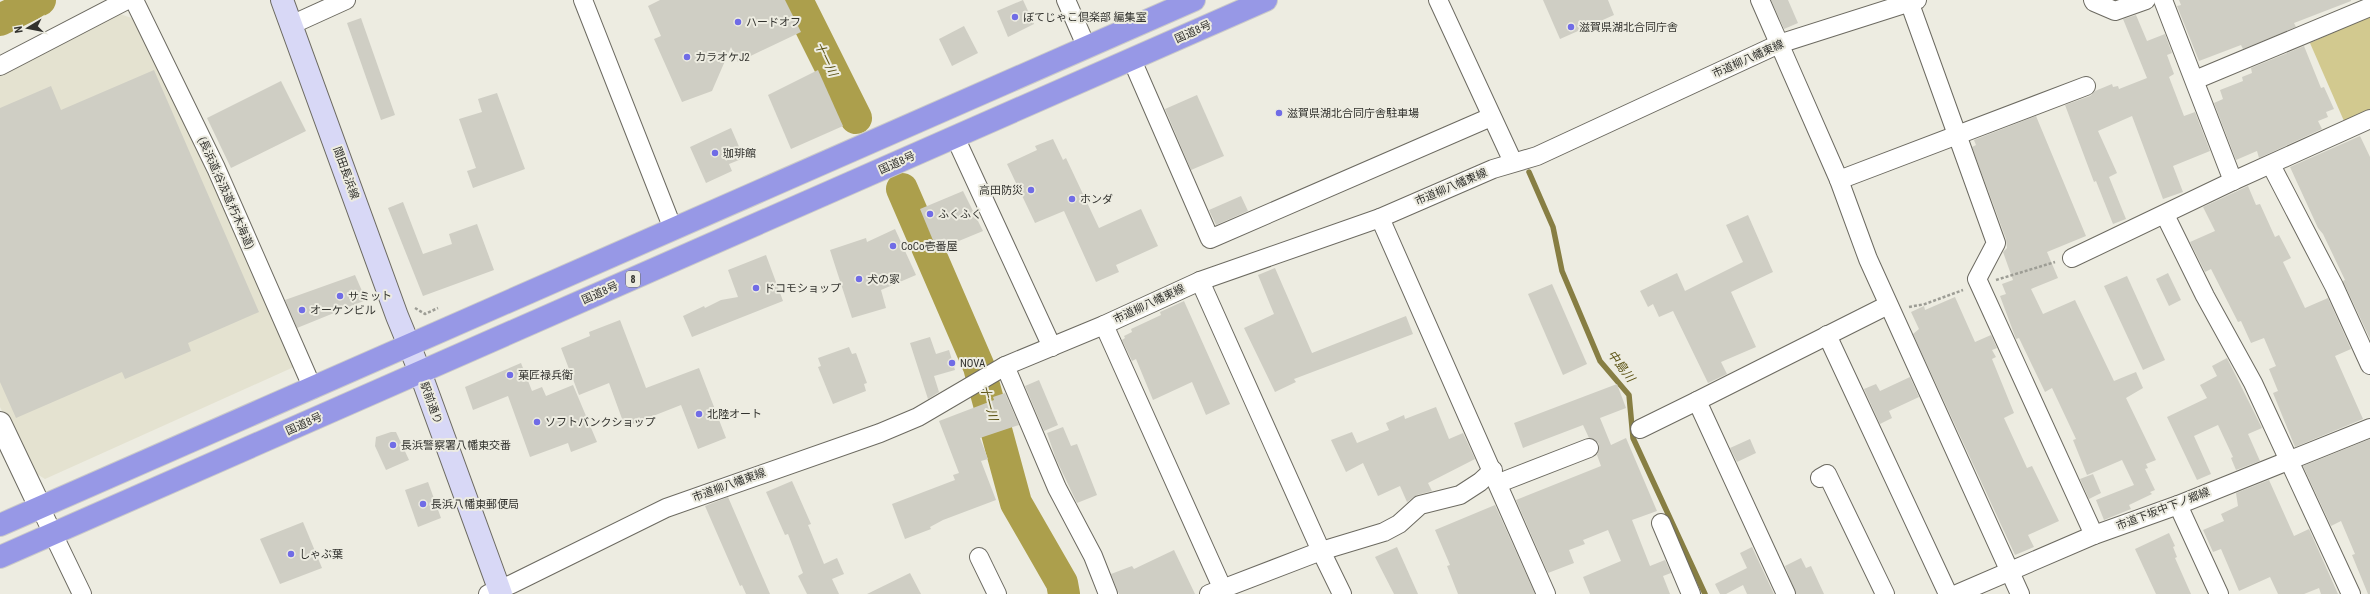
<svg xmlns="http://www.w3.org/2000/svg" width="2370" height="594" viewBox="0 0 2370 594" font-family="'Roboto Condensed','Noto Sans JP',sans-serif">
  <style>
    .built { fill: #e4e2d0 }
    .green { fill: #d2c98f }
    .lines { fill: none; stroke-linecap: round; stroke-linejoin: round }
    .stream { stroke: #877e43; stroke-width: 5.5 }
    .river { stroke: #ac9f4c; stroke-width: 32 }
    .building { fill: #cfcec4 }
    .minor-casing { stroke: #6c6a61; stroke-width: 20 }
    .tertiary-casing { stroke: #6c6a61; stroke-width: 24 }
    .secondary-casing { stroke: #6c6a61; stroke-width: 24 }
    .trunk-casing { stroke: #cacac9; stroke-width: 24 }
    .path { stroke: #9d9d95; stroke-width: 2.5; stroke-dasharray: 3 2; stroke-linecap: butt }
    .minor { stroke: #fff; stroke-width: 18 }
    .tertiary { stroke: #fff; stroke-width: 22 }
    .secondary { stroke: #d8d8f6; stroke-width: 22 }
    .trunk { stroke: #9798e6; stroke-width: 22 }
    .poi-dot { fill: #706ce6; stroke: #edece1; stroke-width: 1.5 }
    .labels { text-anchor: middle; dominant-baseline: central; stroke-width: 4; stroke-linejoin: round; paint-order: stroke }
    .shield { fill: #edece1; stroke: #6a6a64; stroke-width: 1 }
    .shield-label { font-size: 10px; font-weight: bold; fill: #32322e }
    .poi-label { font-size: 11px; fill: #32322e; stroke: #edece1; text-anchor: start }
    .street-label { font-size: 11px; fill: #32322e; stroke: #edece1 }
    .water-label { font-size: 12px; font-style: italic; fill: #5a5111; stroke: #edece1 }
  </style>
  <rect width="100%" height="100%" fill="#edece1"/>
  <path class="built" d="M120 14 140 21 296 366 45 479 32 471 0 407V74Z"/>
  <path class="green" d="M2370 16V109L2344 121 2310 43Z"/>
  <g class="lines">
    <path class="stream" d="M1529 172 1553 227 1562 271 1600 361 1629 395 1633 438 1705 594"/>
    <g class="river">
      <path d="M797 0 856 118"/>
      <path d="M0 20 40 0"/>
      <path d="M902 189 979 367 1016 503 1062 583 1064 594"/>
    </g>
  </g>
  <g class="building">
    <path d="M660 0H785L801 32 738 62 731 47 712 91 682 102 654 39 661 36 648 6Z"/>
    <path d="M1023 0 1034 24 1008 37 997 11Z"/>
    <path d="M1543 0H1608L1614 15 1560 39Z"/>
    <path d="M1771 0H1788L1798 23 1784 29Z"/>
    <path d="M2179 0H2351V1L2294 23 2296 27 2243 49 2241 45 2199 61 2177 6 2181 5Z"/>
    <path d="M2136 15 2147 41 2165 34 2172 53 2167 55 2174 74 2169 77 2184 116 2195 112 2210 151 2173 166 2183 192 2163 199 2132 116 2098 131 2117 173 2109 177 2126 219 2113 224 2096 181 2094 182 2065 105 2090 96 2095 91 2112 84 2113 87 2118 86 2119 89 2147 78 2123 19Z"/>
    <path d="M361 18 395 115 381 120 347 23Z"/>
    <path d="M964 26 978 53 952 66 939 39Z"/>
    <path d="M2304 46 2321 88 2324 87 2334 109 2326 112 2328 117 2318 121 2322 129 2259 158 2257 151 2236 160 2214 103 2223 99 2220 90 2243 81 2242 77 2252 73 2251 68Z"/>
    <path d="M154 70 259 312 188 343 191 351 125 379 122 372 16 418 0 382V108L51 86 61 110Z"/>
    <path d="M818 70 843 126 791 149 768 95Z"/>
    <path d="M281 81 306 131 231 168 207 118Z"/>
    <path d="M497 93 525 169 473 188 467 171 476 168 459 119 482 112 478 99Z"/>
    <path d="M1197 95 1224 156 1191 170 1165 109Z"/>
    <path d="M2036 116 2086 236 2047 252 2058 278 2031 289 2043 314 2075 300 2114 381 2136 372 2143 388 2126 398 2156 460 2146 464 2148 468 2145 469 2155 490 2150 492 2152 494 2129 505 2131 509 2104 520 2096 500 2134 485 2122 460 2087 475 2073 440 2076 439 2052 388 2045 392 2019 338 2016 339 2000 296 2006 294 2002 284 2013 280 2003 252 2007 248 2006 239 1972 147 1976 145 1974 140Z"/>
    <path d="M731 128 744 158 729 164 732 171 706 183 690 147Z"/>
    <path d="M2360 136 2370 157V339L2343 281 2345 280 2323 234 2318 228 2290 167Z"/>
    <path d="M1053 139 1063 160 1066 158 1099 228 1141 209 1158 246 1116 265 1119 272 1096 282 1064 211 1035 223 1007 164 1037 150 1035 146Z"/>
    <path d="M2248 186 2256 205 2260 204 2275 237 2279 235 2291 258 2283 262 2305 308 2328 298 2351 349 2335 356 2363 419 2295 447 2273 393 2278 391 2269 369 2276 366 2264 338 2251 343 2241 321 2238 322 2211 269 2205 272 2190 242 2215 231 2203 207Z"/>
    <path d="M963 191 983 231 937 250 920 209Z"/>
    <path d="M1241 196 1248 211 1216 225 1209 210Z"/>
    <path d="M403 202 423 254 452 244 449 234 477 224 494 270 423 296 388 208Z"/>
    <path d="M1748 215 1773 272 1731 292 1756 347 1721 362 1727 374 1708 383 1673 311 1659 317 1653 304 1648 307 1640 291 1677 273 1685 291 1743 262 1726 225Z"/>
    <path d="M895 229 916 275 881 290 886 308 852 318 830 250 866 238 867 242Z"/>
    <path d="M766 255 783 301 692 337 683 316 704 306 705 308 721 300 738 297 728 270Z"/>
    <path d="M1275 268 1312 353 1406 316 1413 334 1294 379 1296 382 1275 392 1244 328 1274 314 1258 275Z"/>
    <path d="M2168 273 2181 300 2169 306 2156 279Z"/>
    <path d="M355 275 366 300 297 328 285 300Z"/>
    <path d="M2127 276 2165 360 2143 370 2104 286Z"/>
    <path d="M1552 284 1587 364 1563 375 1528 294Z"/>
    <path d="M1955 297 1975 342 1991 335 1997 348 1992 350 1996 357 1992 359 2014 413 2004 418 2027 468 2032 466 2059 521 2028 535 2034 547 2015 555 1913 334 1919 329 1911 312 1924 306 1925 310Z"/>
    <path d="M1184 301 1230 404 1206 415 1192 382 1153 400 1136 359 1132 361 1122 340 1125 338 1124 336 1132 332 1131 329 1161 315 1160 312Z"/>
    <path d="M620 320 646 388 699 368 726 438 698 449 681 405 625 427 609 383 579 395 561 348 590 336 589 332Z"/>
    <path d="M930 337 936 354 949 350 955 370 934 376 939 392 928 399 910 343Z"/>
    <path d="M849 347 852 354 856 353 867 383 864 384 866 391 833 404 818 367 821 366 818 358Z"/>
    <path d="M2227 358 2262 428 2248 434 2260 461 2236 470 2231 458 2233 457 2218 425 2194 436 2211 474 2197 480 2167 417 2207 398 2200 385 2217 376 2212 366Z"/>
    <path d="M521 363 532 391 542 387 546 396 573 385 597 442 571 452 568 443 530 457 508 396 473 410 465 387Z"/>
    <path d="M1910 377 1919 397 1889 411 1892 418 1880 424 1864 389 1876 384 1880 391Z"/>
    <path d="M1039 380 1058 425 1044 431 1025 386Z"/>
    <path d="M1617 384 1626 408 1600 418 1611 445 1626 438 1657 511 1632 520 1650 566 1665 560 1671 573 1663 576 1670 594H1590L1583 577 1621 561 1608 530 1583 540 1585 544 1569 550 1574 563 1548 573 1516 500 1601 466 1597 455 1599 450V444L1595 440 1589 438 1583 425 1523 448 1514 423Z"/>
    <path d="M1005 393 1019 425 980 438 988 459 981 461 996 500 943 520 930 527 931 529 905 539 892 504 955 480 953 475 959 473 939 421 994 400 993 397Z"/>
    <path d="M1436 407 1449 439 1463 433 1475 459 1428 483 1432 491 1417 495 1407 502 1400 486 1378 496 1363 463 1346 472 1331 440 1352 432 1357 443 1389 430 1386 423 1404 415 1405 419Z"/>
    <path d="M1063 427 1071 446 1077 444 1097 495 1077 503 1056 459 1047 433Z"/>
    <path d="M391 432H396L409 460 386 470 375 446 376 437Z"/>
    <path d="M1750 439 1756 453 1737 462 1730 448Z"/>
    <path d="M2370 439V594H2368L2352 555 2355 554 2341 521 2331 526 2303 466Z"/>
    <path d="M2093 474 2101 493 2089 499 2080 479Z"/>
    <path d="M2269 480 2294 536 2309 529 2338 594H2321L2319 588 2304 594H2278L2270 577 2239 591 2221 549 2213 552 2203 530 2224 521 2221 514 2238 506 2236 493Z"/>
    <path d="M792 481 811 524 808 525 824 564 837 558 844 574 832 579 839 594H807L798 576 803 573 788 534 785 535 766 492Z"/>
    <path d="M428 482 441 518 418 527 405 490Z"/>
    <path d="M728 497 770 594H746L742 585 740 586 705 506Z"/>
    <path d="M1495 505 1535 594H1458L1447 566 1450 565 1435 530Z"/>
    <path d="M303 522 322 568 280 584 260 539Z"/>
    <path d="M2169 533 2175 546 2173 547 2177 557 2175 558 2191 594H2156L2135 549Z"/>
    <path d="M1397 547 1418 594H1394L1375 557Z"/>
    <path d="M1752 547 1774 594H1747L1743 585 1726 594H1720L1715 584 1747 568 1740 553Z"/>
    <path d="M1174 550 1195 594H1119L1111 574 1132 566 1134 569Z"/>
    <path d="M1801 558 1806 568 1811 566 1824 594H1796L1785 566Z"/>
    <path d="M910 573 921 594H867Z"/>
  </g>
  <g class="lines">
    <g class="minor-casing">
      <g id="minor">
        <path d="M134 0 216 168 313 389"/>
        <path d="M583 0 673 229"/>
        <path d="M1066 0 1087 48"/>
        <path d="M1438 0 1513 162"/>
        <path d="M1760 0 1839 180 1868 259 2020 594"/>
        <path d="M2093 0 2094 2 2115 11 2146 0"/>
        <path d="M2163 0 2233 181"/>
        <path d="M1910 4 1996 243 1977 279 2094 535"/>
        <path d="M291 25 346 0"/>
        <path d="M1132 60 1210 239 1491 117"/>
        <path d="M0 66 127 0"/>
        <path d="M2195 80 2370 7"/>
        <path d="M955 137 1052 347"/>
        <path d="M2271 165 2334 286 2370 365"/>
        <path d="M1839 180 2086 86"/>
        <path d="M2165 215 2205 296 2253 383 2351 594"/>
        <path d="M1380 218 1546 594"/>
        <path d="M2072 258 2233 181 2370 119"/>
        <path d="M1200 281 1321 551 1342 594"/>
        <path d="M1104 325 1225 594"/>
        <path d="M1827 335 1948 594"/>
        <path d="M1005 366 1057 488 1093 556 1108 594"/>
        <path d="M1640 429 1697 401"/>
        <path d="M1820 478 1827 474 1885 594"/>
        <path d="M1499 483 1589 448"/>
        <path d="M2178 505 2219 594"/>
        <path d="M40 507 82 594"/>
        <path d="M1661 523 1691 594"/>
        <path d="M979 557 997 594"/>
        <path d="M488 594 512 584 666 508 880 433 918 417 1005 366 1104 325 1200 281 1380 218 1493 169 1537 156 1779 44 1917 0"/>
        <path d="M1209 594 1321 551 1384 532 1399 524 1420 505 1460 495 1480 482 1493 470"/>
        <path d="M1786 594 1697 401 1888 305"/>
        <path d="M1957 594 2094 535 2178 505 2370 428"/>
      </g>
    </g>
    <g class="tertiary-casing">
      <path id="tertiary" d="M0 423 40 507"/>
    </g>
    <g class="secondary-casing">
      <path id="secondary" d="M282 0 397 316 420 372 501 594"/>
    </g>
    <g class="trunk-casing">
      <g id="trunk">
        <path d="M0 525 1194 0"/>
        <path d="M0 557 1266 0"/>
      </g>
    </g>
    <g class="path">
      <path d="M1996 280 2055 262"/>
      <path d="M1909 307 1925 304 1963 290"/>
      <path d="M415 308 425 314 438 308"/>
    </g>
    <use href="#minor" class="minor"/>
    <use href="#tertiary" class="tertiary"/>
    <use href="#secondary" class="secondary"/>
    <use href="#trunk" class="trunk"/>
  </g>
  <g class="poi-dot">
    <circle cx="1015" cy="17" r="4"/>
    <circle cx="738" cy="22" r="4"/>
    <circle cx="1571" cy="27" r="4"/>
    <circle cx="687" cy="57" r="4"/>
    <circle cx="1279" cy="113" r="4"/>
    <circle cx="715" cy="153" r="4"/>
    <circle cx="1031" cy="190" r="4"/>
    <circle cx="1072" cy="199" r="4"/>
    <circle cx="930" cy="214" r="4"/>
    <circle cx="893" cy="246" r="4"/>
    <circle cx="859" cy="279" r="4"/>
    <circle cx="756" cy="288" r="4"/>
    <circle cx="340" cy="296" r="4"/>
    <circle cx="302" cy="310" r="4"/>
    <circle cx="952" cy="363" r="4"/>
    <circle cx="510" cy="375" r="4"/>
    <circle cx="699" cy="414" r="4"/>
    <circle cx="537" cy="422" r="4"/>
    <circle cx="393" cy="445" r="4"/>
    <circle cx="423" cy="504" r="4"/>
    <circle cx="291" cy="554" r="4"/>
  </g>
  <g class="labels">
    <rect class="shield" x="626" y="271" width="14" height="16" rx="3"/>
    <g class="shield-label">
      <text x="633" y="279">8</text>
    </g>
    <g class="poi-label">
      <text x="1023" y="17">ぼてじゃこ倶楽部 編集室</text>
      <text x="746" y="22">ハードオフ</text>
      <text x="1579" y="27">滋賀県湖北合同庁舎</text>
      <text x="695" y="57">カラオケJ2</text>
      <text x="1287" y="113">滋賀県湖北合同庁舎駐車場</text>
      <text x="723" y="153">珈琲館</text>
      <text x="1023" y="190" text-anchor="end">高田防災</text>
      <text x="1080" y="199">ホンダ</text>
      <text x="938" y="214">ふくふく</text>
      <text x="901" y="246">CoCo壱番屋</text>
      <text x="867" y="279">犬の家</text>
      <text x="764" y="288">ドコモショップ</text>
      <text x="348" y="296">サミット</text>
      <text x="310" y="310">オーケンビル</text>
      <text x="960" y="363">NOVA</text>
      <text x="518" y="375">菓匠禄兵衛</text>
      <text x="707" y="414">北陸オート</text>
      <text x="545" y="422">ソフトバンクショップ</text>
      <text x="401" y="445">長浜警察署八幡東交番</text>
      <text x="431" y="504">長浜八幡東郵便局</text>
      <text x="299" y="554">しゃぶ葉</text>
    </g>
    <g class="street-label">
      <text transform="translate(1193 32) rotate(-24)">国道8号</text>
      <text transform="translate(1748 59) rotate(-24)">市道柳八幡東線</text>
      <text transform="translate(897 163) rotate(-24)">国道8号</text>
      <text transform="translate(346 173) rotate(70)">間田長浜線</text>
      <text transform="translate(1451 187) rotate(-23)">市道柳八幡東線</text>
      <text transform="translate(226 193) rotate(66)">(長浜道;谷汲道;朽木海道)</text>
      <text transform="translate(600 293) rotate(-24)">国道8号</text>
      <text transform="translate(1149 304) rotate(-25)">市道柳八幡東線</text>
      <text transform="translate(431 403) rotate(70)">駅前通り</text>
      <text transform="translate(304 424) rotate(-24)">国道8号</text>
      <text transform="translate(729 485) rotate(-20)">市道柳八幡東線</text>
      <text transform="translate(2163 509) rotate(-21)">市道下坂中下ノ郷線</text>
    </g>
    <g class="water-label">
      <text transform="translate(826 59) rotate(64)">十一川</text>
      <text transform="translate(1621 366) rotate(53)">中島川</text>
      <text transform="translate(989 403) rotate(75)">十一川</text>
    </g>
  </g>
  <g transform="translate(28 28) rotate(260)" stroke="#edece1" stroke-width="3" paint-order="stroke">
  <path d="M0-3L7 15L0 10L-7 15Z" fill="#32322e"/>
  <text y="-6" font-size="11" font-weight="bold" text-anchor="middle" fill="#32322e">N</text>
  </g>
</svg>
